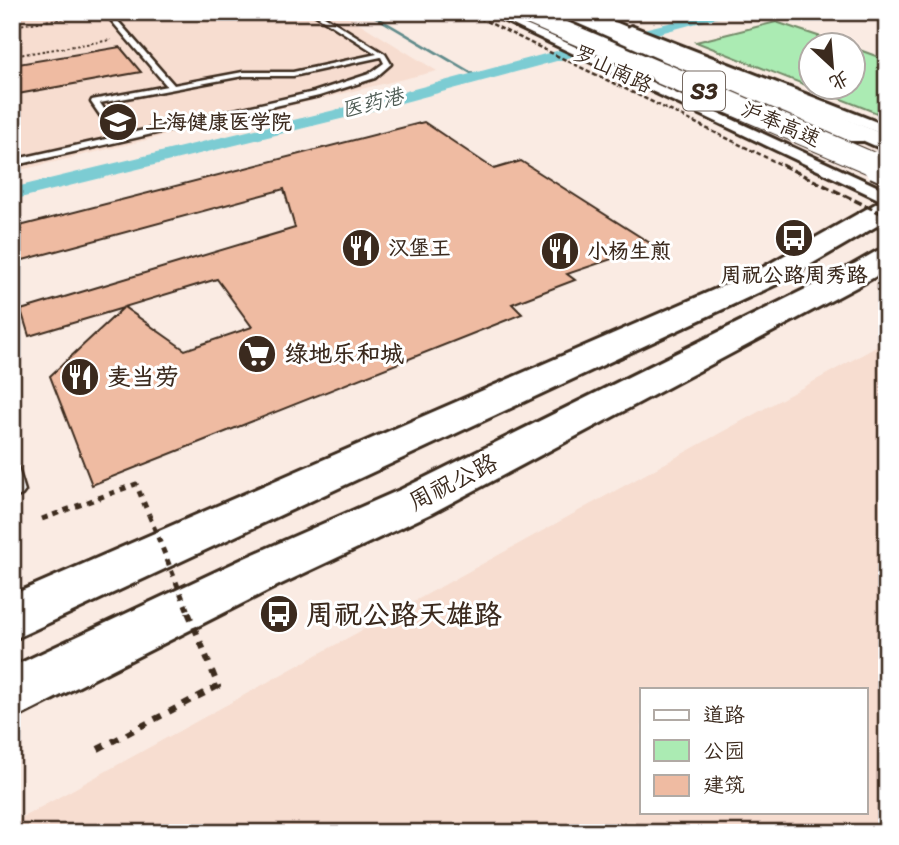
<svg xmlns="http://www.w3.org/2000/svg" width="899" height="845" viewBox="0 0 899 845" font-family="Sriracha,'LXGW WenKai TC',sans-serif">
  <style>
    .built { fill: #f7ddd0; fill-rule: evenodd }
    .green { fill: #abebb3; stroke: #738a68; stroke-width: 2 }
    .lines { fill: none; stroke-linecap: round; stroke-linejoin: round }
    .stream { fill: #618b8b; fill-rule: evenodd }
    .canal { fill: #7bccd3; fill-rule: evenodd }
    .building { fill: #efbba2; stroke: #3b2a1e; stroke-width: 2; fill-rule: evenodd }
    .lane-casing { stroke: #3b2a1e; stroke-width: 5 }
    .street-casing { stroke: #3b2a1e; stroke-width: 6 }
    .secondary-casing { stroke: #3b2a1e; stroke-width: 6 }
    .highway-casing { stroke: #3b2a1e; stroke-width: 6 }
    .path-far2 { stroke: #3b2a1e; stroke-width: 2; stroke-dasharray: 2.5 2.5; stroke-linecap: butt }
    .path-far1 { stroke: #3b2a1e; stroke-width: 5; stroke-dasharray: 6 6; stroke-linecap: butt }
    .path { stroke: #3b2a1e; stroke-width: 6; stroke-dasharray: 8 8; stroke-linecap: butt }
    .lane { fill: #fff; fill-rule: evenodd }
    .street { fill: #fff; fill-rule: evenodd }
    .secondary { fill: #fff; fill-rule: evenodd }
    .highway { fill: #fff; fill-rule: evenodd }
    .rail-far1 { stroke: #3b2a1e; stroke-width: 2.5; stroke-dasharray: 4.5 2.5; stroke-linecap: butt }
    .rail { stroke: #3b2a1e; stroke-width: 3.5; stroke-dasharray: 8 3.5; stroke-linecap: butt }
    .highway-bridge-far2-casing { stroke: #3b2a1e; stroke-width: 20; stroke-linecap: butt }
    .highway-bridge-far1-casing { stroke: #3b2a1e; stroke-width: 24; stroke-linecap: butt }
    .highway-bridge-casing { stroke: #3b2a1e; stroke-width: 31; stroke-linecap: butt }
    .path-bridge-far1 { stroke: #3b2a1e; stroke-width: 5; stroke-dasharray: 6 6; stroke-linecap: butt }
    .path-bridge { stroke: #3b2a1e; stroke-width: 6; stroke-dasharray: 8 8; stroke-linecap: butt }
    .highway-bridge-far2 { stroke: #fff; stroke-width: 18 }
    .highway-bridge-far1 { stroke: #fff; stroke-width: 22 }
    .highway-bridge { stroke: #fff; stroke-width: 27 }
    .labels { text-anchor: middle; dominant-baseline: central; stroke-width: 6; stroke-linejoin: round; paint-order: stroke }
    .far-street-label { font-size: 21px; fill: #3b2a1e; stroke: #fff }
    .far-water-label { font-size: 21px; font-style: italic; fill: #4e5b54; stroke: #fff }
    .far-poi-label { font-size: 21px; font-weight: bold; fill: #3b2a1e; stroke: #fff; text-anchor: start }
    .shield { fill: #fff; stroke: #766a62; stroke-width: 2 }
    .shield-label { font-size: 23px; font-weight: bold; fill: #3b2a1e }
    .poi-label { font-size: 24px; font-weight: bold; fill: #3b2a1e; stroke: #fff; text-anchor: start }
    .street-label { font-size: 24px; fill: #3b2a1e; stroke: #fff }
    .near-poi-label { font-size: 28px; font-weight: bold; fill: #3b2a1e; stroke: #fff; text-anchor: start }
  </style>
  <rect width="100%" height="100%" fill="#faebe3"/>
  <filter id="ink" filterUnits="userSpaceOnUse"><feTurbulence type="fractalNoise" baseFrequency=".0143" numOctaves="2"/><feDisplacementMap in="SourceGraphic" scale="14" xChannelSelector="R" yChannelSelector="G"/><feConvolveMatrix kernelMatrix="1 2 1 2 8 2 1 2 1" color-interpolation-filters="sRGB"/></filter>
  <g filter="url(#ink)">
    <g class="built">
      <path d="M12 12H341L437 71 12 172Z"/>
      <path d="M878 346 887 351V833H12V823ZM642 689H866V812H642Z"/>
    </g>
    <path class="green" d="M776 22 845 45 811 46V88H853L854 48 887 60V117L696 42Z"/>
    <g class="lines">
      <path class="stream" d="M365 12H370L481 77 477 78Z"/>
      <path class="canal" d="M714 12H738L349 117 12 200V188L339 109 598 40Z"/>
    </g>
    <g class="building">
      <path d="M120 47 141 72 12 95V65Z"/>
      <path d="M424 122 494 169 521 161 653 245 567 274 575 280 512 304 522 314 92 485 50 376 123 308 29 336 21 310 295 228 284 189 12 263V228ZM217 279 252 327 185 350 124 307Z"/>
    </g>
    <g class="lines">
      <g class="lane-casing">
        <g id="lane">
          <path d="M104 12H110L174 85 243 72H293L377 54 311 12H318L385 54 391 64 375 78 319 96 12 166V160L115 137 91 102 92 100 167 86ZM381 57 384 63 369 74 314 92 122 135 100 103 243 76H293Z"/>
          <path d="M12 463 17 465 25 491 22 495 12 499Z"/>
        </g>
      </g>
      <g class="street-casing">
        <g id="street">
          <path d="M486 12H500L887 191V203Z"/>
          <path d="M631 26 887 126V136L627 32 625 30Z"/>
        </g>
      </g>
      <g class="secondary-casing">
        <g id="secondary">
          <path d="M552 12H575L863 131 866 136 863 141H847Z"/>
          <path d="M887 201V220L777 284 12 640V595L755 272 877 203Z"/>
          <path d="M887 248V270L862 284 432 513 279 585 12 720V667L247 557 402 489 840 272 877 251Z"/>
        </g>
      </g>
      <g class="highway-casing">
        <path id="highway" d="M568 12H591L887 136V151Z"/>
      </g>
      <g class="path-far2">
        <path d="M12 26 91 14"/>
        <path d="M12 56 111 40"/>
      </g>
      <path class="path-far1" d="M42 519 136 484 149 515"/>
      <path class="path" d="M98 749 218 686 205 653"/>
      <use href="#lane" class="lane"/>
      <use href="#street" class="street"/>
      <use href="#secondary" class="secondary"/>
      <use href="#highway" class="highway"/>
      <path class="rail-far1" d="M467 12 786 167"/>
      <path class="rail" d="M782 165 887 216"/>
      <g class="highway-bridge-far2-casing">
        <path id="highway-bridge-far2" d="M521 12 666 74"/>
      </g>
      <g class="highway-bridge-far1-casing">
        <path id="highway-bridge-far1" d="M661 73 880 167"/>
      </g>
      <g class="highway-bridge-casing">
        <path id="highway-bridge" d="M876 165 887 170"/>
      </g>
      <path class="path-bridge-far1" d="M149 515 189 614"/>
      <path class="path-bridge" d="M188 612 205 653"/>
      <use href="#highway-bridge-far2" class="highway-bridge-far2"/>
      <use href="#highway-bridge-far1" class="highway-bridge-far1"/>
      <use href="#highway-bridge" class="highway-bridge"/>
    </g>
  </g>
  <defs>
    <g id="university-disc" transform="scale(2.0125)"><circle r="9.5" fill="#3b2a1e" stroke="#fff"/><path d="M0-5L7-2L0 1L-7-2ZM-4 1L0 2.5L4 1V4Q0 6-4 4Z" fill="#fff"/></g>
    <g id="bus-disc" transform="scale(2.0125)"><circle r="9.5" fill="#3b2a1e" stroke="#fff"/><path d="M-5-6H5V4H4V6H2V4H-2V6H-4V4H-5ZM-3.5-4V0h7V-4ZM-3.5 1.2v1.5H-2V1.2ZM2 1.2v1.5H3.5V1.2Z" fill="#fff"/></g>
    <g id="restaurant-disc" transform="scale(2.0125)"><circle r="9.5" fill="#3b2a1e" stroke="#fff"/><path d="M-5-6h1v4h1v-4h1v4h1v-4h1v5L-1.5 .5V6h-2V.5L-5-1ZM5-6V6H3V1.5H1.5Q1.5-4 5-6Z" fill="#fff"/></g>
    <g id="supermarket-disc" transform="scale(2.0125)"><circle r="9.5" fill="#3b2a1e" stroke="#fff"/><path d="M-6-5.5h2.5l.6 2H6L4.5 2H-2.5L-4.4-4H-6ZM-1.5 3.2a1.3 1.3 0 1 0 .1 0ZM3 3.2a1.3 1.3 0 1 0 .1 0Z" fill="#fff"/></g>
  </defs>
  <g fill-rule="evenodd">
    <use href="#university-disc" x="118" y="122"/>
    <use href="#bus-disc" x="794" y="238"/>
    <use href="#restaurant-disc" x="361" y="248"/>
    <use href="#restaurant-disc" x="560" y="251"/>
    <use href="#supermarket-disc" x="257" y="354"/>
    <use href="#restaurant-disc" x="80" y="377"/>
    <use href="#bus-disc" x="279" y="614"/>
  </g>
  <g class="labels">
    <g class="far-street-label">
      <text transform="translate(613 69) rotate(25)">罗山南路</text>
      <text transform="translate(781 124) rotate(23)">沪奉高速</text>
    </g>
    <g class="far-water-label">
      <text transform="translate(372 103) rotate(-14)">医药港</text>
    </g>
    <g class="far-poi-label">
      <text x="145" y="122">上海健康医学院</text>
      <text x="388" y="248">汉堡王</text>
      <text x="587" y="251">小杨生煎</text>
      <text x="794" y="275" text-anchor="middle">周祝公路周秀路</text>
    </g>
    <rect class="shield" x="683" y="71.5" width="42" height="39" rx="5"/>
    <g class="shield-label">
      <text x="704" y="91">S3</text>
    </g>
    <g class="poi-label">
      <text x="284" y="354">绿地乐和城</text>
      <text x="107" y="377">麦当劳</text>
    </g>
    <g class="street-label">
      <text transform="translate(453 482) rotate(-27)">周祝公路</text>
    </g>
    <g class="near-poi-label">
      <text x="306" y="614">周祝公路天雄路</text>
    </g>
  </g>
  <rect width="899" height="845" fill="none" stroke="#fff" stroke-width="42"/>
  <rect x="21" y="21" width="857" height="803" fill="none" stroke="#3b2a1e" stroke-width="2.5" filter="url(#ink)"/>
  <rect x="640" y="688" width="228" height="126" fill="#ffffff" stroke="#b1aaa5" stroke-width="2"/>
  <rect x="654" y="710" width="35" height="10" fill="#ffffff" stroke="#b1aaa5" stroke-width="2"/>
  <text x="703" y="722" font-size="21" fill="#3b2a1e">道路</text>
  <rect x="654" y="740" width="35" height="21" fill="#abebb3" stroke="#b1aaa5" stroke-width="2"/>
  <text x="703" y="758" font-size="21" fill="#3b2a1e">公园</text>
  <rect x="654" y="775" width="35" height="21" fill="#efbba2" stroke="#b1aaa5" stroke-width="2"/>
  <text x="703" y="792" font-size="21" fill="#3b2a1e">建筑</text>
  <g transform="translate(832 66) rotate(154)"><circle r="33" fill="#ffffff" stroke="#b1aaa5" stroke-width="2"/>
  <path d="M0-5L12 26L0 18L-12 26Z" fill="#3b2a1e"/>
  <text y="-10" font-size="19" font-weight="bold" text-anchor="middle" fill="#3b2a1e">北</text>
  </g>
</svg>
